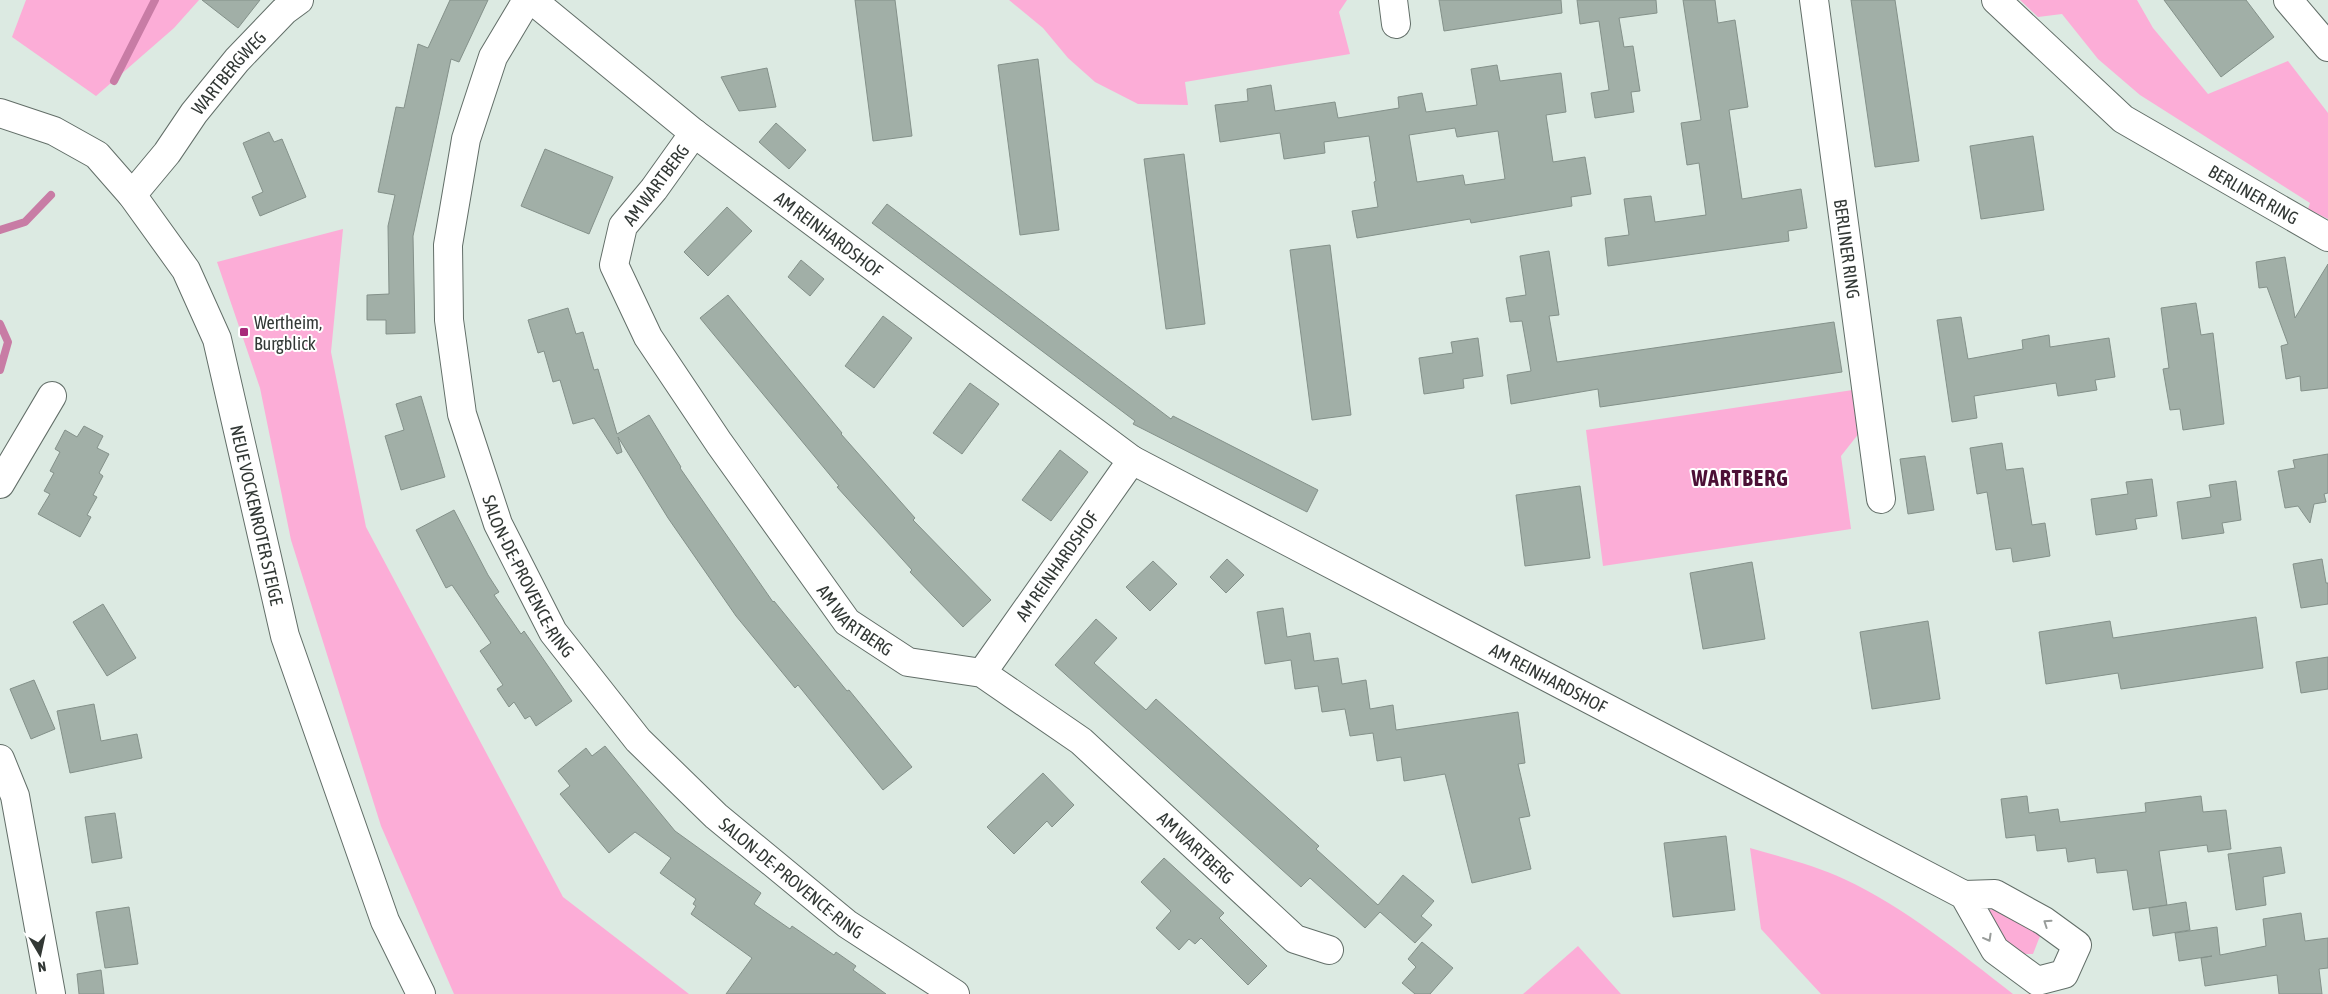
<svg xmlns="http://www.w3.org/2000/svg" width="2328" height="994" viewBox="0 0 2328 994" font-family="'Asap Condensed',sans-serif">
  <style>
    .green { fill: #fcadd7 }
    .lines { fill: none; stroke-linecap: round; stroke-linejoin: round }
    .stream { stroke: #c87ca5; stroke-width: 8 }
    .building { fill: #a1afa7; stroke: #84918a; fill-rule: evenodd }
    .minor-casing { stroke: #626e68; stroke-width: 30 }
    .tertiary-casing { stroke: #626e68; stroke-width: 30 }
    .secondary-casing { stroke: #626e68; stroke-width: 30 }
    .minor { stroke: #fff; stroke-width: 28 }
    .tertiary { stroke: #fff; stroke-width: 28 }
    .secondary { stroke: #fff; stroke-width: 28 }
    .oneway { stroke: #989c9a }
    .poi-dot { fill: #a82a7a; stroke: #fff; stroke-width: 2 }
    .labels { text-anchor: middle; dominant-baseline: central; stroke-width: 4; stroke-linejoin: round; paint-order: stroke }
    .street-label { font-size: 18px; fill: #323835; stroke: #fff }
    .poi-label { font-size: 18px; fill: #323835; stroke: #fff; text-anchor: start }
    .district-label { font-size: 22px; font-weight: bold; letter-spacing: 1px; fill: #4c1036; stroke: #fff }
  </style>
  <rect width="100%" height="100%" fill="#dceae2"/>
  <g class="green">
    <path d="M26 0H199L174 28 96 96 12 37Z"/>
    <path d="M1009 0H1347L1339 12 1350 54 1185 82 1188 105 1138 104 1095 82 1068 58 1043 28Z"/>
    <path d="M2020 0H2137L2153 28 2208 94 2288 61 2328 113V219L2308 209 2310 203 2140 95 2098 59 2062 14 2038 17Z"/>
    <path d="M343 229 331 352 366 527 563 897 689 994H454L381 826 291 540 260 388 217 262Z"/>
    <path d="M1866 388 1871 418 1841 456 1851 529 1603 566 1586 430Z"/>
    <path d="M1750 848C1781 857 1815 865 1844 879 1906 908 1959 952 2013 994H1821L1761 929Z"/>
    <path d="M2002 909 2035 927 2040 936 2033 954H2021L1997 932 1980 910Z"/>
    <path d="M1578 946 1621 994H1523Z"/>
  </g>
  <g class="lines">
    <g class="stream">
      <path d="M114 81 155 0"/>
      <path d="M0 230 25 222 51 195"/>
      <path d="M0 324 8 342 0 370"/>
    </g>
  </g>
  <g class="building">
    <path d="M202 0H260L238 28Z"/>
    <path d="M450 0H488L459 62 451 59 413 236 415 333 386 334V320H367V295L389 294 388 226 395 195 378 192 396 107 404 108 418 44 428 48Z"/>
    <path d="M855 0H895L912 136 873 141Z"/>
    <path d="M1439 0H1561L1562 13 1444 31Z"/>
    <path d="M1577 0H1656L1657 13 1619 18 1624 47 1633 46 1640 91 1631 92 1634 112 1595 118 1591 93 1609 90 1599 21 1580 24Z"/>
    <path d="M1683 0H1715L1718 23 1735 20 1748 107 1729 110 1742 199 1801 189 1807 228 1788 231 1789 241 1608 266 1605 238 1629 235 1624 199 1651 196 1655 222 1706 215 1699 163 1687 165 1681 123 1701 120Z"/>
    <path d="M1851 0H1895L1919 161 1875 167Z"/>
    <path d="M2164 0H2246L2274 37 2221 77Z"/>
    <path d="M1038 59 1059 230 1020 235 998 65Z"/>
    <path d="M1497 65 1500 81 1561 73 1566 112 1546 115 1553 162 1585 157 1591 194 1571 197 1572 206 1471 223 1470 219 1357 238 1352 211 1378 207 1374 182 1376 181 1369 136 1324 142 1325 153 1284 159 1280 133 1220 142 1215 105 1248 101 1247 89 1271 85 1275 111 1335 102 1338 118 1399 108 1398 97 1422 93 1426 112 1477 105 1471 69ZM1455 128 1457 137 1498 131 1505 179 1465 185 1463 175 1417 182 1409 135Z"/>
    <path d="M767 68 776 107 739 111 721 77Z"/>
    <path d="M776 123 806 150 789 169 759 142Z"/>
    <path d="M269 132 274 142 282 139 306 197 260 216 252 197 263 192 243 143Z"/>
    <path d="M2033 136 2044 210 1981 219 1970 146Z"/>
    <path d="M545 149 613 177 589 234 521 206Z"/>
    <path d="M1184 154 1205 324 1166 329 1144 159Z"/>
    <path d="M887 204 1171 419 1173 416 1318 490 1307 512 1133 424 1135 421 872 223Z"/>
    <path d="M727 207 752 231 708 276 684 252Z"/>
    <path d="M1330 245 1351 415 1312 420 1290 250Z"/>
    <path d="M1549 251 1559 315 1549 316 1557 362 1834 322 1842 372 1600 407 1598 389 1511 404 1507 375 1531 371 1522 321 1510 322 1506 298 1526 295 1520 256Z"/>
    <path d="M2285 257 2295 318 2328 264V388L2301 391 2300 376 2286 379 2281 346 2288 344 2267 287 2259 288 2256 262Z"/>
    <path d="M801 260 824 279 810 296 788 277Z"/>
    <path d="M728 295 842 433 841 434 915 518 913 520 991 600 963 627 910 572 912 570 837 487 839 486 700 318Z"/>
    <path d="M2196 303 2201 335 2213 333 2224 424 2183 430 2180 409 2170 410 2163 369 2169 368 2161 308Z"/>
    <path d="M568 308 576 334 583 332 594 370 598 369 617 434 649 415 681 467 680 468 773 602 774 601 847 691 849 690 912 767 883 790 798 685 795 688 736 616 668 518 618 437 622 452 617 454 594 418 573 424 560 380 553 382 544 351 538 353 528 320Z"/>
    <path d="M883 316 912 338 874 388 845 366Z"/>
    <path d="M1961 317 1968 359 2023 349 2022 340 2049 335 2050 347 2109 338 2115 377 2095 380 2097 390 2058 396 2056 383 1974 396 1977 418 1952 422 1937 320Z"/>
    <path d="M1478 338 1483 376 1463 379 1464 388 1424 394 1419 358 1453 353 1451 342Z"/>
    <path d="M970 383 999 404 962 454 933 433Z"/>
    <path d="M421 396 445 477 401 490 385 436 404 430 396 404Z"/>
    <path d="M84 426 103 436 97 448 109 454 99 473 103 476 93 495 97 497 87 515 91 517 80 537 38 514 50 494 44 491 54 473 50 471 60 452 55 449 65 430 77 437Z"/>
    <path d="M2002 443 2006 470 2023 468 2032 525 2045 523 2050 556 2013 562 2011 548 1996 550 1987 492 1977 494 1970 448Z"/>
    <path d="M1060 450 1088 472 1051 521 1022 500Z"/>
    <path d="M2328 454V493L2324 494 2326 502 2314 504 2310 523 2298 506 2285 508 2278 471 2295 468 2293 460Z"/>
    <path d="M1925 456 1934 510 1908 514 1900 459Z"/>
    <path d="M2152 479 2157 516 2135 519 2137 529 2096 535 2091 499 2128 494 2126 482Z"/>
    <path d="M2236 481 2241 520 2222 523 2224 533 2182 539 2177 502 2211 497 2209 485Z"/>
    <path d="M1580 486 1590 558 1525 566 1516 495Z"/>
    <path d="M454 510 488 575 499 592 494 595 521 634 524 631 572 701 536 726 530 716 525 719 514 702 509 707 497 689 503 685 480 651 491 643 452 585 446 588 416 530Z"/>
    <path d="M1227 559 1244 575 1226 593 1210 577Z"/>
    <path d="M2322 559 2326 583H2328V604L2301 608 2293 564Z"/>
    <path d="M1153 561 1177 584 1150 611 1126 587Z"/>
    <path d="M1752 562 1765 639 1703 649 1690 573Z"/>
    <path d="M103 604 136 658 107 676 73 622Z"/>
    <path d="M1283 608 1287 637 1310 633 1314 661 1338 658 1342 684 1366 680 1370 709 1393 705 1396 730 1518 712 1525 763 1518 764 1530 816 1519 818 1531 869 1472 883 1445 774 1404 781 1401 757 1377 761 1373 733 1350 736 1345 709 1322 712 1318 686 1295 689 1291 660 1265 664 1257 612Z"/>
    <path d="M2256 617 2263 668 2121 689 2118 673 2046 684 2039 632 2110 621 2113 638Z"/>
    <path d="M1096 619 1117 638 1094 663 1146 710 1156 699 1319 846 1316 849 1378 905 1403 875 1434 901 1421 916 1432 925 1415 943 1380 912 1365 928 1310 878 1301 887 1055 665Z"/>
    <path d="M1928 621 1940 699 1872 709 1860 632Z"/>
    <path d="M2328 657V689L2301 693 2296 662Z"/>
    <path d="M34 680 55 729 31 739 10 689Z"/>
    <path d="M94 704 101 741 137 734 142 758 70 773 57 711Z"/>
    <path d="M605 746 675 831 761 893 754 904 790 929 792 926 834 955 836 952 856 966 853 970 886 994H726L752 958 691 914 696 906 693 904 696 899 660 873 671 858 635 832 609 853 560 794 570 786 558 771 586 748 592 756Z"/>
    <path d="M1043 773 1074 805 1052 827 1047 821 1014 854 987 827Z"/>
    <path d="M2027 796 2029 813 2058 809 2060 822 2146 812 2145 803 2201 796 2203 812 2226 810 2231 849 2208 852 2207 845 2159 851 2167 905 2133 910 2127 870 2097 873 2095 858 2068 862 2066 848 2037 851 2035 835 2006 838 2001 799Z"/>
    <path d="M115 813 122 858 92 863 85 817Z"/>
    <path d="M1726 836 1735 910 1673 917 1664 843Z"/>
    <path d="M2281 847 2285 873 2263 877 2266 905 2236 910 2228 854Z"/>
    <path d="M1164 858 1224 913 1219 918 1267 966 1248 985 1201 938 1195 944 1189 939 1179 950 1156 928 1171 911 1141 882Z"/>
    <path d="M2186 902 2190 930 2153 936 2149 908Z"/>
    <path d="M129 907 138 964 105 968 96 912Z"/>
    <path d="M2301 913 2305 941 2328 938V968L2319 969 2322 994H2279L2277 975 2205 986 2201 958 2212 956 2179 961 2175 933 2217 927 2220 955 2266 946 2263 919Z"/>
    <path d="M1422 942 1453 968 1430 994H1415L1402 983 1416 967 1408 959Z"/>
    <path d="M101 970 104 994H79L77 974Z"/>
  </g>
  <g class="lines">
    <g class="minor-casing">
      <g id="minor">
        <path id="s1" d="M527 0 493 57 466 139 448 245 449 320 462 414 498 524 553 632 638 740 716 816 847 924 955 994"/>
        <path id="s2" d="M532 0 694 133 1132 460 982 673"/>
        <path d="M1393 0 1396 24"/>
        <path id="s3" d="M1814 0 1881 499"/>
        <path d="M2288 0 2328 47"/>
        <path id="s4" d="M694 133 654 189 623 226 614 265 648 337 719 443 847 622 908 662 982 673 1081 741 1295 939 1329 950"/>
        <path id="s5" d="M132 195 167 153 194 113 237 60 284 11 299 0"/>
        <path id="s6" d="M1132 460 1964 895 1995 894 2044 921 2077 945 2064 974 2037 981 1995 950 1964 895"/>
        <path d="M0 484 52 396"/>
        <path d="M0 759 15 796 51 994"/>
      </g>
    </g>
    <g class="tertiary-casing">
      <g id="tertiary">
        <path id="s7" d="M1996 0 2123 119 2328 237"/>
      </g>
    </g>
    <g class="secondary-casing">
      <g id="secondary">
        <path id="s8" d="M0 113 54 131 97 155 132 195 186 270 217 339 285 636 385 921 421 994"/>
      </g>
    </g>
    <use href="#minor" class="minor"/>
    <use href="#tertiary" class="tertiary"/>
    <use href="#secondary" class="secondary"/>
  </g>
  <defs><path id="oneway-chevron" d="M-2-3.5L2.5 0L-2 3.5" fill="none" stroke-width="1.6" stroke-linecap="round" stroke-linejoin="round" transform="scale(1.25)"/></defs>
  <g class="oneway">
    <use href="#oneway-chevron" transform="translate(2047 923) rotate(-146)"/>
    <use href="#oneway-chevron" transform="translate(1988 938) rotate(61)"/>
  </g>
  <rect class="poi-dot" x="239" y="327" width="10" height="10" rx="2.5"/>
  <g class="labels">
    <g class="street-label">
      <text stroke="none"><textPath href="#s5" startOffset="156">WARTBERGWEG</textPath></text>
      <text transform="translate(656 185) rotate(-53)">AM WARTBERG</text>
      <text stroke="none"><textPath href="#s7" startOffset="325">BERLINER RING</textPath></text>
      <text stroke="none"><textPath href="#s2" startOffset="378">AM REINHARDSHOF</textPath></text>
      <text stroke="none"><textPath href="#s3" startOffset="251">BERLINER RING</textPath></text>
      <text stroke="none"><textPath href="#s8" startOffset="508">NEUE VOCKENROTER STEIGE</textPath></text>
      <text transform="translate(1057 566) rotate(-55)">AM REINHARDSHOF</text>
      <text stroke="none"><textPath href="#s1" startOffset="606">SALON-DE-PROVENCE-RING</textPath></text>
      <text stroke="none"><textPath href="#s4" startOffset="589">AM WARTBERG</textPath></text>
      <text stroke="none"><textPath href="#s6" startOffset="470">AM REINHARDSHOF</textPath></text>
      <text stroke="none"><textPath href="#s4" startOffset="1009">AM WARTBERG</textPath></text>
      <text stroke="none"><textPath href="#s1" startOffset="1011">SALON-DE-PROVENCE-RING</textPath></text>
    </g>
    <g class="poi-label">
      <text x="254" y="322">Wertheim,<tspan x="254" dy="21">Burgblick</tspan></text>
    </g>
    <g class="district-label">
      <text x="1740" y="478">WARTBERG</text>
    </g>
  </g>
  <g transform="translate(40 954) rotate(171)" stroke="#ffffff" stroke-width="4" paint-order="stroke">
  <path d="M0-4L9 19L0 12L-9 19Z" fill="#323835"/>
  <text y="-8" font-size="14" font-weight="bold" text-anchor="middle" fill="#323835">N</text>
  </g>
</svg>
